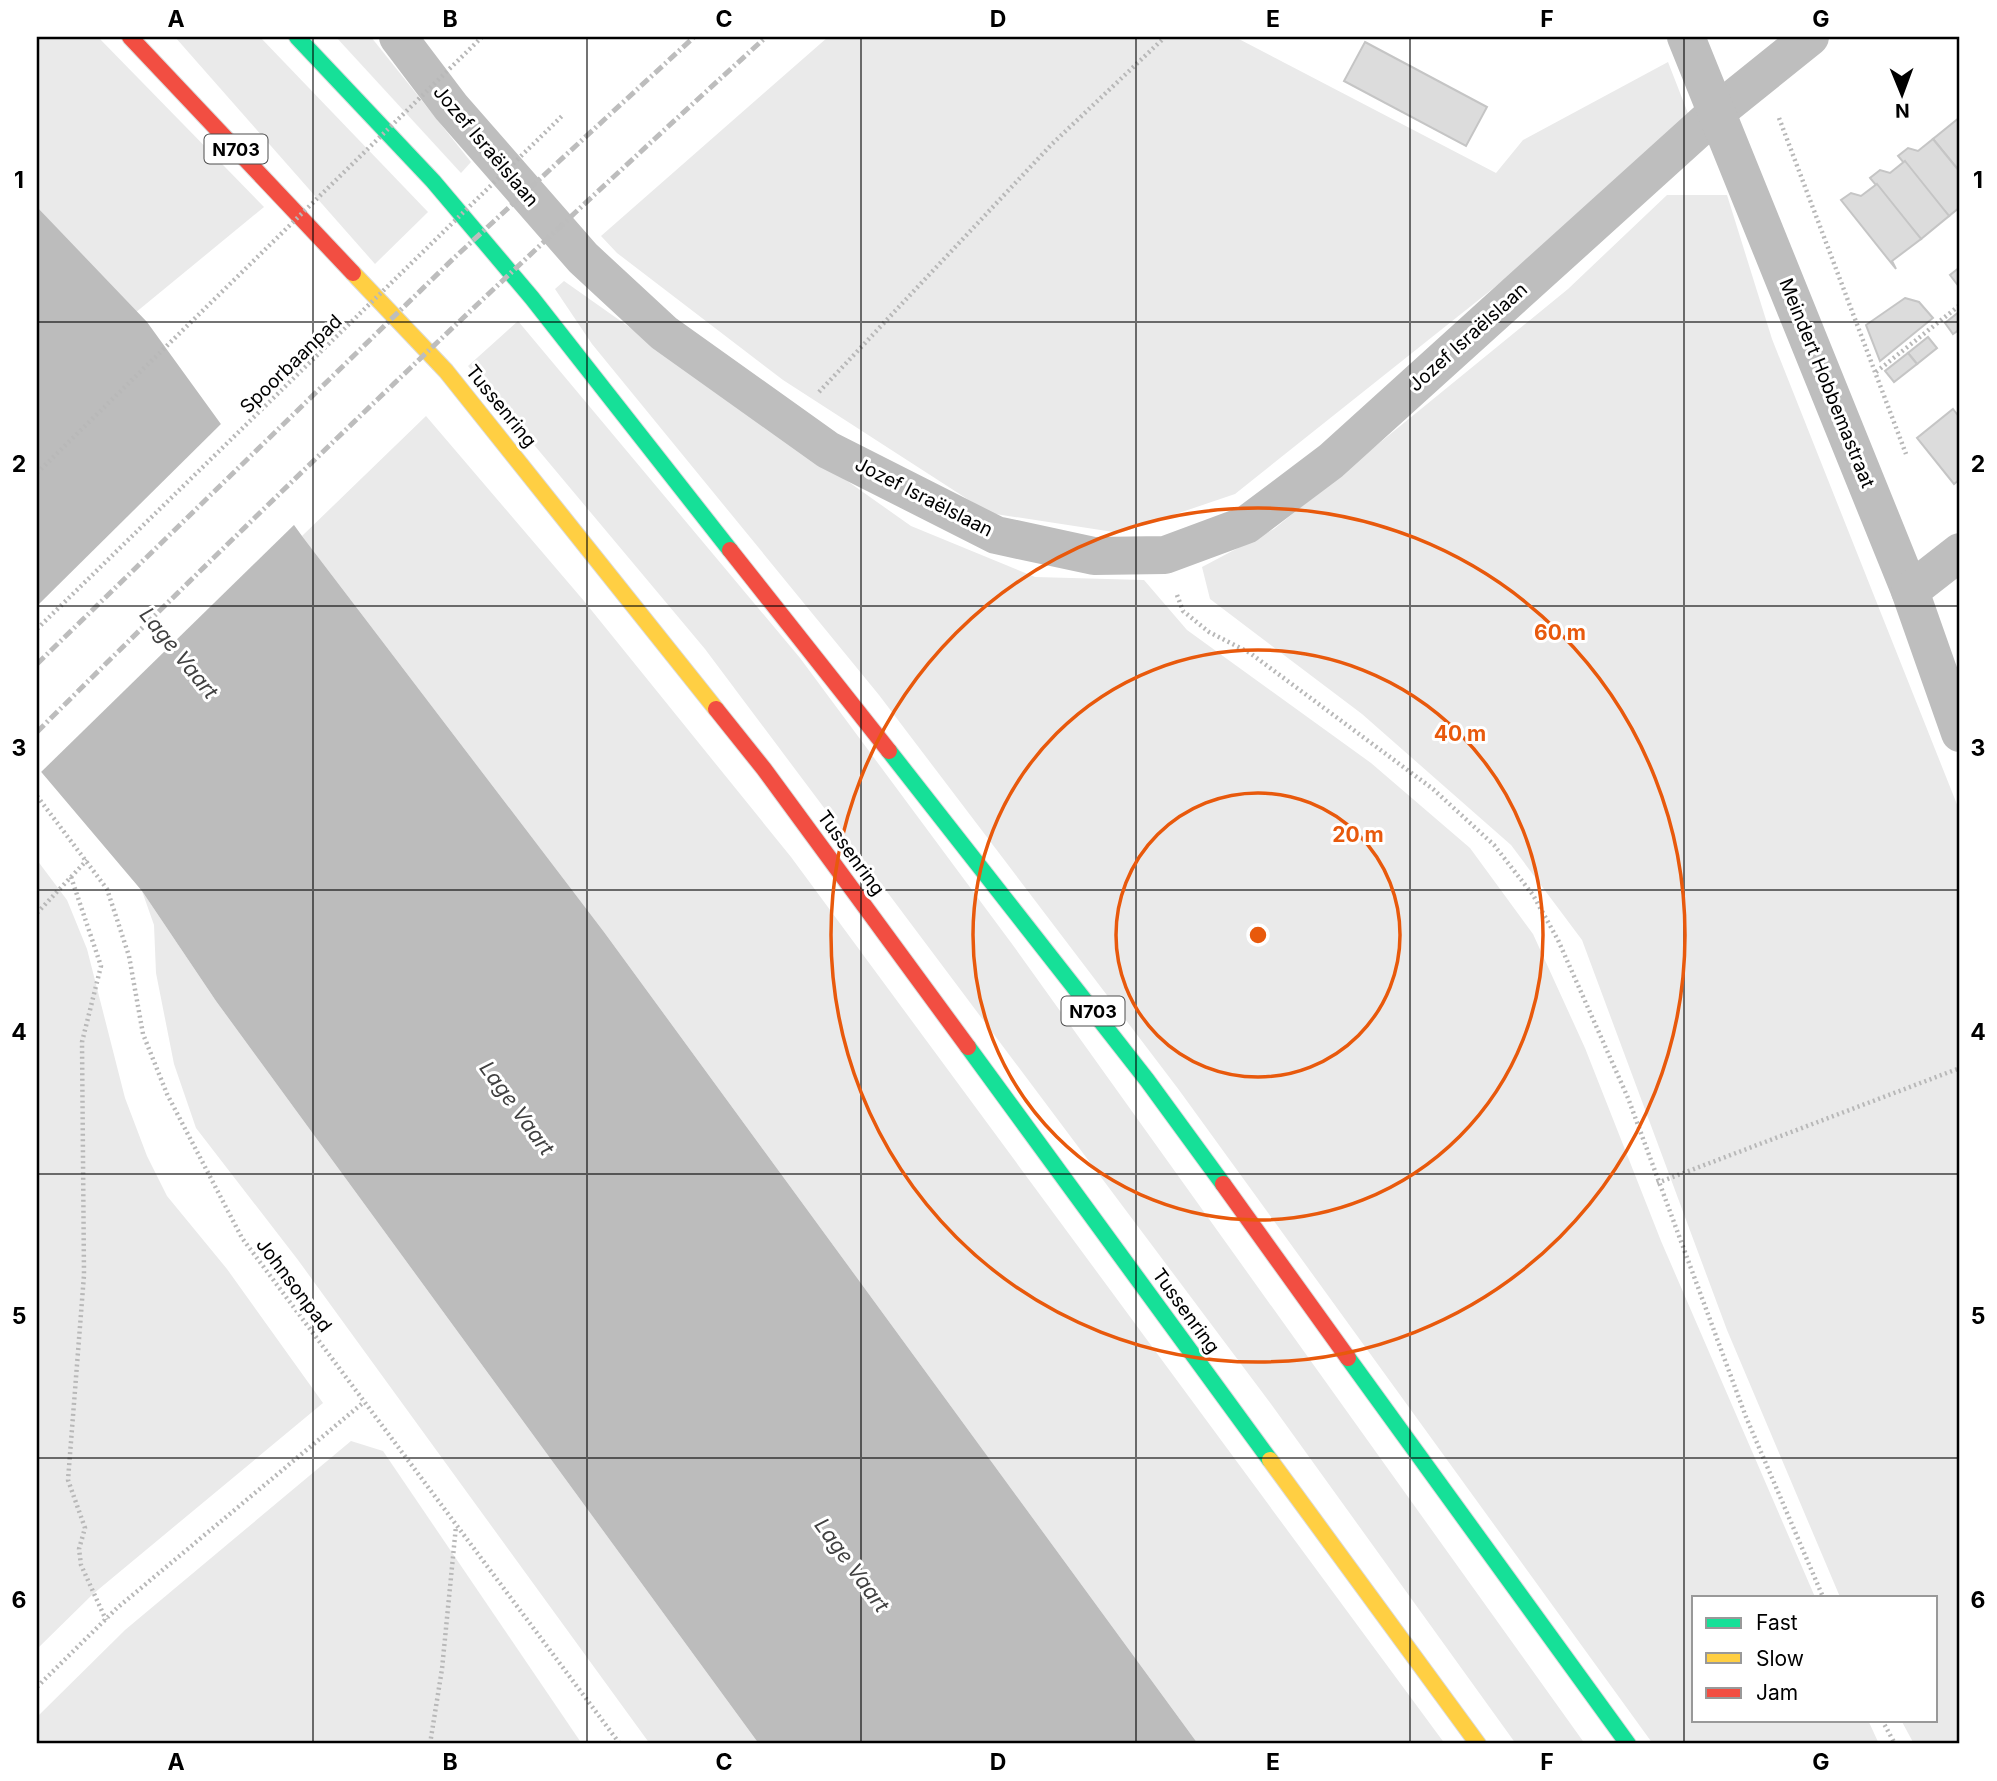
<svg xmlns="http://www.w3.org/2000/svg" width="1997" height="1781" viewBox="0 0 1997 1781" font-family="Inter,sans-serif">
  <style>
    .green { fill: #eaeaea }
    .water { fill: #bcbcbc }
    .pier { fill: #fff }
    .building { fill: #dcdcdc; stroke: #c5c5c5; stroke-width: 2 }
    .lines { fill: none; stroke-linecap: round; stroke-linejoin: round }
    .fast-casing { stroke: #dbdbdb; stroke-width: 18 }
    .slow-casing { stroke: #dbdbdb; stroke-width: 18 }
    .jam-casing { stroke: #dbdbdb; stroke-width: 18 }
    .path { stroke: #b8b8b8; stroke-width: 4.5; stroke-dasharray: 2 3.5; stroke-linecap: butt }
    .street { stroke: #bebebe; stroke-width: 38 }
    .fast { stroke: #16e098; stroke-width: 16 }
    .slow { stroke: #ffcf43; stroke-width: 16 }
    .jam { stroke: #f24e42; stroke-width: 16 }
    .rail { stroke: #bdbdbd; stroke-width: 5; stroke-dasharray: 10 3.5 2 3.5; stroke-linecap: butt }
    .path-bridge { stroke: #b8b8b8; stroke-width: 4.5; stroke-dasharray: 2 3.5; stroke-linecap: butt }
    .grid { fill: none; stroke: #000; stroke-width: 2; stroke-opacity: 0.55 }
    .ring { fill: none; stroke: #e8590c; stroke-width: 3.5 }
    .labels { text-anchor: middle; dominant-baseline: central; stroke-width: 6; stroke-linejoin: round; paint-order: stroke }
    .shield { fill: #fff; stroke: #4c4c4c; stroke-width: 2 }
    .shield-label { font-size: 18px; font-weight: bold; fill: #000 }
    .street-label { font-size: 19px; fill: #000; stroke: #fff }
    .water-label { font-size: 21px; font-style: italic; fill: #404040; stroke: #fff }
    .centre { fill: #e8590c; stroke: #fff; stroke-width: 3.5 }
    .ring-label { font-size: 21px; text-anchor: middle; font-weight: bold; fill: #e8590c; stroke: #fff; stroke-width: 6; stroke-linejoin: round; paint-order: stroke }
    .neatline { fill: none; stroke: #000; stroke-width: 2.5 }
    .grid-label { font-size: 23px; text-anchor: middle; font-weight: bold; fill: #000 }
  </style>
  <rect width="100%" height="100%" fill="#fff"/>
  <g class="green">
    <path d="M37 37H98L264 207 135 313 37 207Z"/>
    <path d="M175 37H260L428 212 375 264Z"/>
    <path d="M336 37H371L471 162 461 173Z"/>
    <path d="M828 37H1235L1496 173 1523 140 1668 62 1691 121 1584 216 1235 494 1120 533 989 513 783 380 617 253 601 236Z"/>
    <path d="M1667 195H1727L1772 339 1960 812V1744H1914L1901 1720H1936V1597H1840L1727 1330 1582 940 1511 845 1362 714 1210 599 1202 567 1274 529 1568 289Z"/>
    <path d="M564 281 911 526 1035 577 1144 580 1187 630 1371 763 1470 848 1533 934 1585 1048 1661 1241 1815 1597H1694V1720H1868L1879 1744H1653L1179 1090 879 695 592 344 555 289Z"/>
    <path d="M518 321 800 658 1015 948 1585 1744H1516L1271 1404 705 649 468 366Z"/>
    <path d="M426 416 584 601 791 857 1445 1744H1198L604 932 302 536Z"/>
    <path d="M37 860 67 900 87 949 125 1098 147 1156 167 1196 227 1269 323 1403 93 1594 37 1649Z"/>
    <path d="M142 891 216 1001 759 1744H650L298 1260 196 1128 174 1064 156 973 154 925Z"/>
    <path d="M351 1441 383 1451 582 1744H37V1717L125 1630Z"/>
  </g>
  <path class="water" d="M37 207 147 322 302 536 604 932 1198 1744H759L216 1001 142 891 37 767Z"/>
  <path class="pier" d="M224 421 297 522 38 775 37 606Z"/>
  <g class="building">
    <path d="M1365 42 1487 107 1466 146 1344 81Z"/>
    <path d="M1960 117V172L1933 139Z"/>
    <path d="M1933 139 1960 172V207L1949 216 1898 156 1908 148 1918 151Z"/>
    <path d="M1905 161 1949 216 1921 239 1870 178 1880 170 1890 173Z"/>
    <path d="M1877 184 1921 239 1892 261 1896 269 1841 200 1851 193 1861 196Z"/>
    <path d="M1960 267V288L1950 275Z"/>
    <path d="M1905 298 1919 302 1933 318 1880 361 1866 325Z"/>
    <path d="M1960 311V329L1953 334 1945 323Z"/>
    <path d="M1928 337 1937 348 1917 364 1908 353Z"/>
    <path d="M1908 353 1917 364 1894 382 1885 371Z"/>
    <path d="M1953 409 1960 418V479L1954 484 1917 438Z"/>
  </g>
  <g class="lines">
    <g class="fast-casing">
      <g id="fast">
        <path d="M297 37 433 181 532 298 730 550"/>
        <path d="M889 751 1147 1080 1223 1184"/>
        <path d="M968 1047 1270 1460"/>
        <path d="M1348 1358 1628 1744"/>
      </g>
    </g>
    <g class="slow-casing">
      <g id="slow">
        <path d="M353 273 446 371 716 709"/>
        <path d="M1270 1460 1478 1744"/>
      </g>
    </g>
    <g class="jam-casing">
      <g id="jam">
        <path d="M130 37 353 273"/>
        <path d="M730 550 889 751"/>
        <path d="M716 709 764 769 968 1047"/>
        <path d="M1223 1184 1348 1358"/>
      </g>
    </g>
    <g class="path">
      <path d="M1779 118 1906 454"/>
      <path d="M1876 372 1960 305"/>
      <path d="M819 392 1052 144 1165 37"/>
      <path d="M1177 595 1183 611 1209 632 1250 653 1433 789 1494 845 1533 895 1558 940 1628 1098 1746 1417 1823 1597"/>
      <path d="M37 796 107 889 129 956 143 1034 167 1094 242 1238 620 1744"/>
      <path d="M71 877 101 966 82 1042 84 1275 68 1480 85 1528 79 1549 81 1565 106 1620"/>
      <path d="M37 913 87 860"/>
      <path d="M1657 1183 1960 1068"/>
      <path d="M37 1687 117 1608 364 1402"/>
      <path d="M1882 1720 1895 1744"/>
      <path d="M430 1744 442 1669 456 1526"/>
    </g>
    <g class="street">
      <path d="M398 37 451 107 583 258 664 333 828 450 996 535 1094 556 1165 555 1246 525 1331 461 1718 111 1810 37"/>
      <path d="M1686 37 1910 591 1960 733"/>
      <path d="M1910 591 1960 552"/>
    </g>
    <use href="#fast" class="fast"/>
    <use href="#slow" class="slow"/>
    <use href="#jam" class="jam"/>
    <g class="rail">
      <path d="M37 664 454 258 694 37"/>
      <path d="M37 732C275 495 517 263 766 37"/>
    </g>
    <g class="path-bridge">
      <path d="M37 473 482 37"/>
      <path d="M37 629 562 116"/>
    </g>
  </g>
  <path class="grid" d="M313 37V1744M587 37V1744M861 37V1744M1136 37V1744M1410 37V1744M1684 37V1744M37 322H1960M37 606H1960M37 890H1960M37 1174H1960M37 1458H1960"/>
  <g class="ring">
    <circle cx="1258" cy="935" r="142"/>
    <circle cx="1258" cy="935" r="285"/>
    <circle cx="1258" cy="935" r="427"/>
  </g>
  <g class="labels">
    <g class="shield">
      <rect x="204.5" y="134.5" width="63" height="29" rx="5"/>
      <rect x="1061.5" y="996.5" width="63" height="29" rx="5"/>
    </g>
    <g class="shield-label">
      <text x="236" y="149">N703</text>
      <text x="1093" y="1011">N703</text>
    </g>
    <g class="street-label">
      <text transform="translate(486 146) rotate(50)">Jozef Israëlslaan</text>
      <text transform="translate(1468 337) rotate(-42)">Jozef Israëlslaan</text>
      <text transform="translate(291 364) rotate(-44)">Spoorbaanpad</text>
      <text transform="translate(1827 383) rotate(68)">Meindert Hobbemastraat</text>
      <text transform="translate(501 406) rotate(51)">Tussenring</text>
      <text transform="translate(924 497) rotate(27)">Jozef Israëlslaan</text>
      <text transform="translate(851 853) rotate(54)">Tussenring</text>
      <text transform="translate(294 1285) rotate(53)">Johnsonpad</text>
      <text transform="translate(1186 1311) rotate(54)">Tussenring</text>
    </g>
    <g class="water-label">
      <text transform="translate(179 653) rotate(51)">Lage Vaart</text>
      <text transform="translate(517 1108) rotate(54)">Lage Vaart</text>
      <text transform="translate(852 1565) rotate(54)">Lage Vaart</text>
    </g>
  </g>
  <circle cx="1258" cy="935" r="10" class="centre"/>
  <g class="ring-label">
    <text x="1560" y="640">60 m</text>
    <text x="1460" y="741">40 m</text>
    <text x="1358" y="842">20 m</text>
  </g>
  <rect width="1997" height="1781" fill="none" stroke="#ffffff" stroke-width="77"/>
  <rect x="1692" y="1596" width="245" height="126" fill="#ffffff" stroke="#999999" stroke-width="2"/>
  <rect x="1706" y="1618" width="35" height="10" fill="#16e098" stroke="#999999" stroke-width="2"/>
  <text x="1756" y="1630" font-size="21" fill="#000000">Fast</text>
  <rect x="1706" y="1653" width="35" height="10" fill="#ffcf43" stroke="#999999" stroke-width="2"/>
  <text x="1756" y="1666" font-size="21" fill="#000000">Slow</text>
  <rect x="1706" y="1688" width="35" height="10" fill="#f24e42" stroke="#999999" stroke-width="2"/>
  <text x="1756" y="1700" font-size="21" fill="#000000">Jam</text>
  <g transform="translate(1902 94) rotate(179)" stroke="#ffffff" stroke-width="5" paint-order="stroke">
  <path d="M0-5L12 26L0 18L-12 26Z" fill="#000000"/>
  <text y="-10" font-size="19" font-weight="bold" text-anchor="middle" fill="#000000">N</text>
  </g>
  <rect x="38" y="38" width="1920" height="1704" class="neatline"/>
  <g class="grid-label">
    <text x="176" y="27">A</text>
    <text x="450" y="27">B</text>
    <text x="724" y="27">C</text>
    <text x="998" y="27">D</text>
    <text x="1273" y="27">E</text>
    <text x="1547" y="27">F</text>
    <text x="1821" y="27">G</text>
    <text x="19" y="188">1</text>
    <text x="1978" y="188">1</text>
    <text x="19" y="472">2</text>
    <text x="1978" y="472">2</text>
    <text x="19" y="756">3</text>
    <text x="1978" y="756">3</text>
    <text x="19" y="1040">4</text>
    <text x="1978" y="1040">4</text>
    <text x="19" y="1324">5</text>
    <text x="1978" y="1324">5</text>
    <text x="19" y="1608">6</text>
    <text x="1978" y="1608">6</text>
    <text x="176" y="1770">A</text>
    <text x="450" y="1770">B</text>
    <text x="724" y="1770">C</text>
    <text x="998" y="1770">D</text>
    <text x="1273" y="1770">E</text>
    <text x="1547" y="1770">F</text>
    <text x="1821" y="1770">G</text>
  </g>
</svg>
